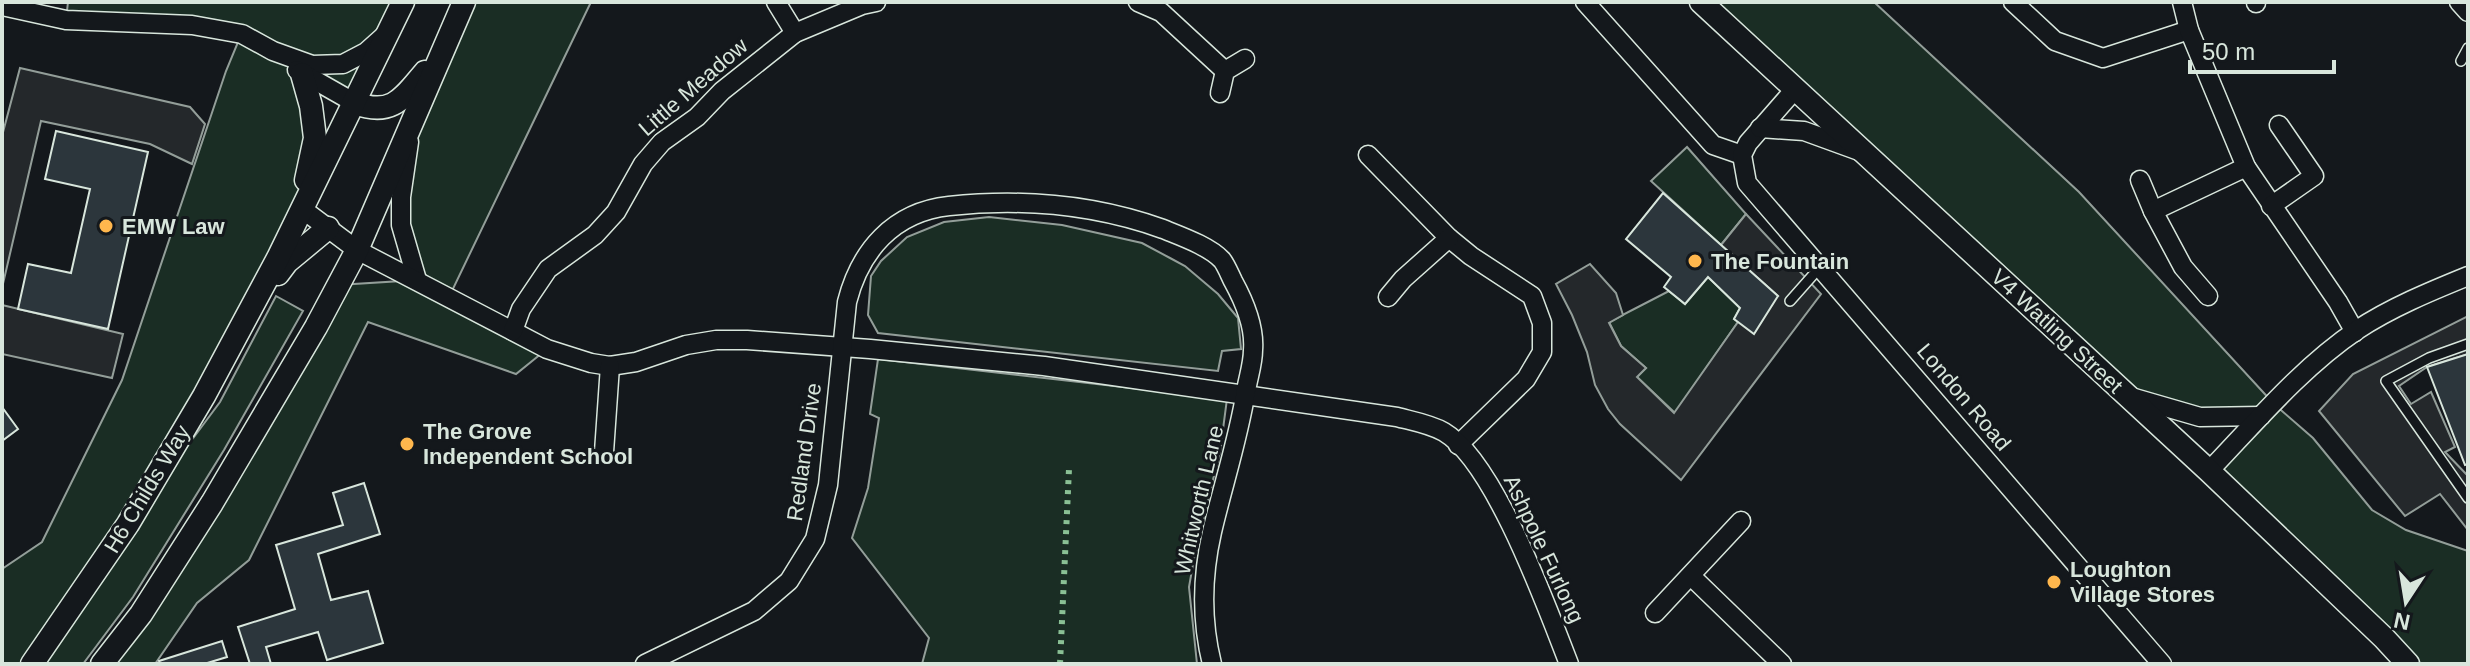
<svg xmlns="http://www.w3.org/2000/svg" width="2470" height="666" viewBox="0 0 2470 666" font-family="Arial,sans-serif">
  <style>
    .green { fill: #1a2d24; stroke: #939e99; stroke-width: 2 }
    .parking { fill: #24282b; stroke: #939e99; stroke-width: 2 }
    .building { fill: #2c363c; stroke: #d8e6dc; stroke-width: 2 }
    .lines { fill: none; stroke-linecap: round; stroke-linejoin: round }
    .service-casing { stroke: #d8e6dc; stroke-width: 12 }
    .minor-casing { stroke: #d8e6dc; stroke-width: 21 }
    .tertiary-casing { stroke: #d8e6dc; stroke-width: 25 }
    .service { stroke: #14181c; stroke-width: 9 }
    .minor { stroke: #14181c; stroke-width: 18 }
    .tertiary { stroke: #14181c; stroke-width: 22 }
    .hedge { stroke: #8ac095; stroke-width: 6; stroke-dasharray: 4 6; stroke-linecap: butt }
    .poi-dot { fill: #ffb74d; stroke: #14181c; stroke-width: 3 }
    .labels { text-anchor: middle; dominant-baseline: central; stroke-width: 6; stroke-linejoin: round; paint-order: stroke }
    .street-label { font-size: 22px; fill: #d8e6dc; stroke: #14181c }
    .poi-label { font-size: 22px; font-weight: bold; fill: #d8e6dc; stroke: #14181c; text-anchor: start }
  </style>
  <rect width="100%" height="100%" fill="#14181c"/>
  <g class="green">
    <path d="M68 2H406L355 103 303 75 311 106 301 208 278 258 32 664H2V569L42 542 122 380 226 71 241 35 66 20Z"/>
    <path d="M464 2H591L449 297 547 349 516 374 368 322 249 560 197 603 155 664H102L338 285 417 280 401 225 412 121Z"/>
    <path d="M1701 2H1874L2079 192 2274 404 2313 438 2372 510 2406 530 2468 551V664H2408L2209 471 2260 417H2200L2128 396Z"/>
    <path d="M1687 147 1746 214 1721 245 1651 181Z"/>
    <path d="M989 217 1062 225 1142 243 1170 258 1185 266 1218 294 1238 318 1241 349 1222 351 1218 371 878 333 868 315 871 276 881 261 907 237 944 222Z"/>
    <path d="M1708 277 1740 308 1734 319 1738 322 1675 413 1637 377 1646 368 1621 346 1609 322 1669 291 1685 304Z"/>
    <path d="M276 296 303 311 224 450 133 597 83 664H37L165 476 220 402Z"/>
    <path d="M878 359 1227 399 1220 452 1196 547 1189 587 1197 664H922L929 638 852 538 868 488 879 418 870 414Z"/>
  </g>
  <g class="parking">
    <path d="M20 68 190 107 205 124 192 164 150 144 41 121 2 288V136Z"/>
    <path d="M1746 214 1821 294 1681 480 1620 424 1608 409 1595 385 1587 352 1572 315 1556 284 1590 264 1616 293 1623 315 1609 323 1621 346 1646 368 1637 377 1674 413 1738 322 1778 296 1721 245Z"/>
    <path d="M2 305 123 334 112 378 2 354Z"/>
    <path d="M2468 316V354L2427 367 2399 386 2411 404 2431 392 2455 447 2445 452 2468 476V530L2440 494 2405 516 2319 411 2353 374Z"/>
  </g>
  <g class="building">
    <path d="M56 131 148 152 108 329 18 309 28 264 71 273 90 189 45 179Z"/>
    <path d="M1663 193 1778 296 1754 334 1734 319 1740 308 1708 277 1685 304 1664 287 1671 277 1626 239Z"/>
    <path d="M2468 354V464L2465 465 2427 367Z"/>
    <path d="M2 407 18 429 2 441Z"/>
    <path d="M364 483 380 534 318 554 331 600 368 591 383 643 327 660 318 632 266 647 271 664H250L238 627 295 609 276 545 343 525 333 493Z"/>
    <path d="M222 641 227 657 204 664H160L159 661Z"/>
  </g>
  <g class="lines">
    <g class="service-casing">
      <g id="service">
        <path d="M2461 61 2468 48"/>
        <path d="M1790 301 1821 266"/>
        <path d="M2468 344 2429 358 2386 381 2468 498"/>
      </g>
    </g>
    <g class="minor-casing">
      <g id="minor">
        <path d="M776 2 795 33"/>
        <path d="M1138 2 1161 12 1225 71"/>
        <path d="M1585 2 1713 145 1742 155"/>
        <path d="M2013 2 2055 41 2103 58 2189 30"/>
        <path d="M2182 2 2189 30 2246 167 2338 302 2355 332"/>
        <path d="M2256 2V3"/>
        <path d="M2459 2 2468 12"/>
        <path d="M2 6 66 20 192 25 242 34 273 51 312 65 343 64 366 52 385 35"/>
        <path d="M297 70 355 103"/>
        <path d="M1796 88 1748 143 1742 155 1747 183 2162 664"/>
        <path d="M1220 93 1225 71 1245 59"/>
        <path d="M1760 128 1804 131 1859 151"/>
        <path d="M409 142 401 197V225L417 280"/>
        <path d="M1368 155 1449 238 1471 256 1532 296 1542 323V352L1526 379 1458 445"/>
        <path d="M2140 180 2153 211"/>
        <path d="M2271 206 2314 176 2279 125"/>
        <path d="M301 208 357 250 547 349 591 363 610 366 636 362 686 345 716 340H747L870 349 1044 366 1397 417C1412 421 1430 424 1444 432 1495 462 1547 608 1569 664"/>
        <path d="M2208 296 2183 267 2153 211 2246 167"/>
        <path d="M1388 297 1403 279 1449 238"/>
        <path d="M513 331 521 309 548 269 595 235 616 212 643 164 662 142 697 117 722 91 795 33 862 5 876 2"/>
        <path d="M2131 397 2200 417 2261 416"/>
        <path d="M604 452 610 366"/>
        <path d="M2209 471C2254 424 2302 367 2357 330 2390 308 2431 291 2468 276"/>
        <path d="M1691 576 1782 664"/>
        <path d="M1655 613 1741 521"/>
        <path d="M645 664 754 611 789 581 815 539 828 485 847 302C860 251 893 212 949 206 1023 198 1093 204 1163 229 1180 236 1209 246 1222 260 1226 265 1230 275 1233 281 1244 301 1255 326 1253 350 1253 364 1248 378 1246 391 1238 440 1223 485 1212 532 1202 576 1201 620 1212 664"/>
      </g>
    </g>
    <g class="tertiary-casing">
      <g id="tertiary">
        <path d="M1701 2 2209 471 2384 638 2408 664"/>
        <path d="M302 74 311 106 315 138 306 180"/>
        <path d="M355 103C392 117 403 98 425 72"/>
        <path d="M278 274 287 262 328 228"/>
        <path d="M32 664 128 524 204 396 278 258 403 2"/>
        <path d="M102 664 141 614 212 503 316 327 357 250 464 2"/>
      </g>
    </g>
    <use href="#service" class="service"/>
    <use href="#minor" class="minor"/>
    <use href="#tertiary" class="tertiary"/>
    <path class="hedge" d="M1060 664 1069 469"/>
  </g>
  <g class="poi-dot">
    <circle cx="106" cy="226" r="8"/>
    <circle cx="1695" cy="261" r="8"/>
    <circle cx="407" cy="444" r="8"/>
    <circle cx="2054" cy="582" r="8"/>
  </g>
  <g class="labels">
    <g class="street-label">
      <text transform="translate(693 87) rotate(-41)">Little Meadow</text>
      <text transform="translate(2057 331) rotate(43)">V4 Watling Street</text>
      <text transform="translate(1964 397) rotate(50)">London Road</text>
      <text transform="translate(804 452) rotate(-82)">Redland Drive</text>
      <text transform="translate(147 489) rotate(-59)">H6 Childs Way</text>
      <text transform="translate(1199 500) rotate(-77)">Whitworth Lane</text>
      <text transform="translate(1544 549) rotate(65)">Ashpole Furlong</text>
    </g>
    <g class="poi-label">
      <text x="122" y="226">EMW Law</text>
      <text x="1711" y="261">The Fountain</text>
      <text x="423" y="431">The Grove<tspan x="423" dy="25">Independent School</tspan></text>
      <text x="2070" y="569">Loughton<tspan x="2070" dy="25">Village Stores</tspan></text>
    </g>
  </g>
  <rect width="2470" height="666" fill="none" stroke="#d8e6dc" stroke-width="8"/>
  <g transform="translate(2406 602) rotate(192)" stroke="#14181c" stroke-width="6" paint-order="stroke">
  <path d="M0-6L14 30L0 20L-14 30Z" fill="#d8e6dc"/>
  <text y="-12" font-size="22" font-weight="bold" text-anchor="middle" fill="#d8e6dc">N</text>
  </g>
  <path d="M2190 60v12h144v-12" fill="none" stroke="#d8e6dc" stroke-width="4"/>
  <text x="2202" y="60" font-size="24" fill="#d8e6dc" stroke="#14181c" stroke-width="6" paint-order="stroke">50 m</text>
</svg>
